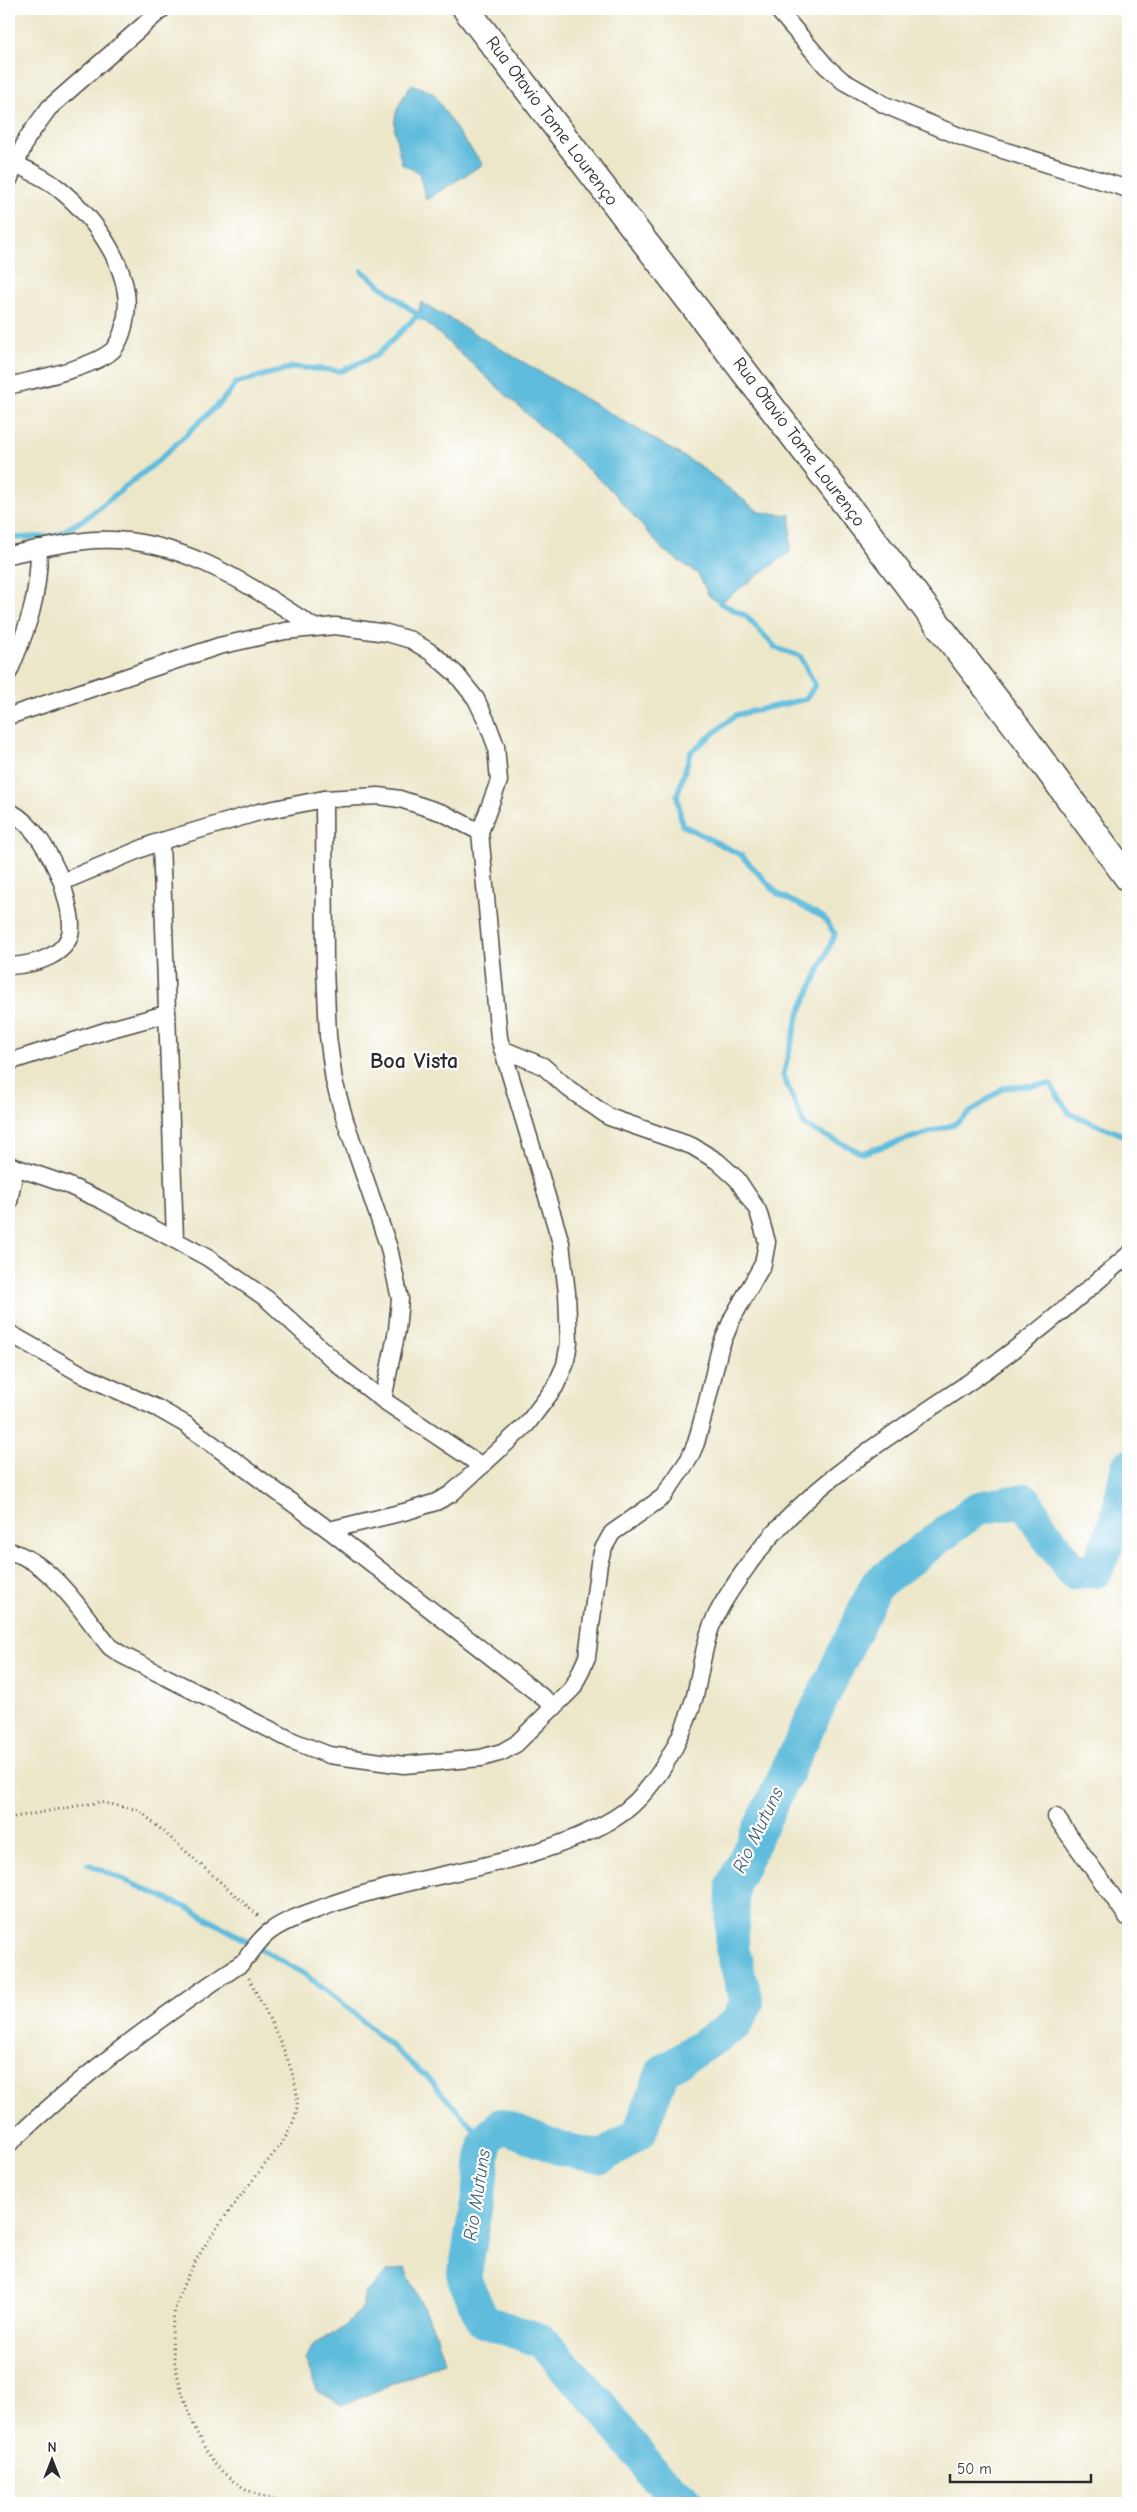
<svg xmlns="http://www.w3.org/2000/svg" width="1137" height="2512" viewBox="0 0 1137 2512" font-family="'Comic Neue',sans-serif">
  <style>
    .water { fill: #5ebcdc; stroke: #447484 }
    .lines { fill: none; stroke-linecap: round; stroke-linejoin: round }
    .stream { stroke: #5ebcdc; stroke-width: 5.5 }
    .river { stroke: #5ebcdc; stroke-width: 34 }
    .minor-casing { stroke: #484743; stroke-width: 19 }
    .primary-casing { stroke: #484743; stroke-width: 29 }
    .path { stroke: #484743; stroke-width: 3; stroke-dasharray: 1 4; stroke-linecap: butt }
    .minor { stroke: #fff; stroke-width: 16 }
    .primary { stroke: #fff; stroke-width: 26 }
    .labels { text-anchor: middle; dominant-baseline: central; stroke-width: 4.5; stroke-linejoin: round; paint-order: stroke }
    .street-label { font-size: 18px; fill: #2b2b2b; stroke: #fff }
    .water-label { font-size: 19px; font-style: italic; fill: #3d5e69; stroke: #fff }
    .district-label { font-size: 22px; font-weight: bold; fill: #2b2b2b; stroke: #fff }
  </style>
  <rect width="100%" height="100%" fill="#fff"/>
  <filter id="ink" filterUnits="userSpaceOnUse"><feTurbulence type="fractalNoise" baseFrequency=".02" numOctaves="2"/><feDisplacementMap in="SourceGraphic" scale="10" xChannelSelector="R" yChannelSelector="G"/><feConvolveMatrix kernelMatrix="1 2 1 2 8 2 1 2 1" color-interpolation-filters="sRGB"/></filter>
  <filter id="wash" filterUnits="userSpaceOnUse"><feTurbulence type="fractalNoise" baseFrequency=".0096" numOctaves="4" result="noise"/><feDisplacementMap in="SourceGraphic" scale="20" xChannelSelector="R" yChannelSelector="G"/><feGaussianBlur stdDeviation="1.12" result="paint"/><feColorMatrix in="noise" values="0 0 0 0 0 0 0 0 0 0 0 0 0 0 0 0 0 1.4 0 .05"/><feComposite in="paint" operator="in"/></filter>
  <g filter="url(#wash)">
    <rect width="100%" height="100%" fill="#ede7ca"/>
    <g class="water">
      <path d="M412 84 433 93 460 135 483 164 426 200 419 173 402 164C393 125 388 118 412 84Z"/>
      <path d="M421 302 700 466 759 512 791 515 790 552 720 603 709 596 698 574 663 550 613 492 418 315Z"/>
      <path d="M404 2268 437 2336 445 2362 343 2405 318 2392 305 2360 314 2344 343 2328 360 2311 366 2292 387 2272Z"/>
    </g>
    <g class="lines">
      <g class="stream">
        <path d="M362 271 423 319"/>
        <path d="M15 538 55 536 86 518 158 461 222 401 236 383 294 367 341 371 377 355 418 315"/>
        <path d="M717 596 720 603 746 616 776 648 800 656 815 685 806 699 736 715 691 752 677 795 682 825 741 855 778 894 823 917 835 934 798 1017 783 1076 805 1126 862 1153 953 1125 1003 1088 1050 1084 1070 1114 1128 1137"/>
        <path d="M88 1864 194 1911 303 1973 340 2001 431 2081 485 2141"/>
      </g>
      <path class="river" d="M689 2503 655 2476 602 2407 542 2341 483 2321 464 2278 480 2186 485 2141 501 2125 561 2149 602 2157 639 2133 663 2071 736 2024 747 2003 732 1948 733 1884 877 1584 978 1508 1025 1500 1042 1529 1073 1572 1096 1571 1117 1518 1128 1466"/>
    </g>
  </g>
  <g filter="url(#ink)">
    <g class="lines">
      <g class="minor-casing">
        <g id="minor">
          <path d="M777 9 826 66 843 81 885 105 964 138 1128 189"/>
          <path d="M9 180 27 138 49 108 162 9"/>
          <path d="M9 386C35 379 93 368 113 350 118 344 122 334 124 326 138 275 96 219 59 189 46 178 30 171 15 164"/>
          <path d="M9 555C37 549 66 542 95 540 177 535 248 584 314 627"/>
          <path d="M9 672C28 627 39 598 39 548"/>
          <path d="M9 716 219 646 285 631 335 626 387 633 411 640 432 653 456 674 476 699 487 722 496 746 499 781 480 832 499 1038 561 1243 567 1293 569 1343 565 1365 555 1387 527 1424 451 1494 436 1502 408 1511 329 1530"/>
          <path d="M324 799 325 968 328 1036 334 1081 345 1120 389 1248 400 1299 397 1330 383 1400"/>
          <path d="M9 811C36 825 51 856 62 882L155 843 259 812 324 799 379 796 400 799 443 813 480 832"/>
          <path d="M161 841 175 1239"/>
          <path d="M9 966C33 965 72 956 71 925 71 911 65 896 62 882"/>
          <path d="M9 1062 111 1029 166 1014"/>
          <path d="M9 1165 65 1184 101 1200 208 1258 267 1299 343 1369 383 1400 482 1466"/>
          <path d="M9 1202 15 1169"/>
          <path d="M9 1333 85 1376 157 1408 185 1424 329 1530 555 1707"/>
          <path d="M9 1551C53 1563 82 1613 110 1647L122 1655 293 1741 329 1755 404 1765 481 1758 502 1752 516 1744 573 1688 587 1657 599 1563 603 1549 612 1533 663 1497 689 1459 696 1443 706 1406 720 1348 733 1317 763 1264 767 1242 758 1211 737 1179 717 1161 692 1146 609 1117 569 1089 543 1066 502 1049"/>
          <path d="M1056 1817 1128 1918"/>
          <path d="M248 1956C255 1947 262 1936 272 1930 289 1918 312 1912 332 1904 424 1871 529 1869 615 1818 653 1795 683 1739 695 1696 700 1674 703 1649 711 1627 720 1604 737 1581 751 1561 811 1480 895 1434 975 1378 1029 1341 1079 1297 1128 1255"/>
          <path d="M9 2144C81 2075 159 2018 242 1963"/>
        </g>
      </g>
      <g class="primary-casing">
        <path id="primary" d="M466 9 1016 726 1128 878"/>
      </g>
      <g class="path">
        <path d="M9 1818 100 1802 139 1810 261 1918"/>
        <path d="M249 1978C264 2010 301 2073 297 2107 293 2133 274 2153 259 2172 230 2210 178 2272 173 2321 169 2354 181 2393 193 2423 211 2469 236 2492 285 2503"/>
        <path d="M326 2503 386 2499 449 2503"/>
      </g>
      <use href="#minor" class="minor"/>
      <use href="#primary" class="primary"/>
    </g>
  </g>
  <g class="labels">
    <g class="street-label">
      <text transform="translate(552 121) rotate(53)">Rua Otavio Tome Lourenço</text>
      <text transform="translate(799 442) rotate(53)">Rua Otavio Tome Lourenço</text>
    </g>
    <g class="water-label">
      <text transform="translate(758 1830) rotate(-64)">Rio Mutuns</text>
      <text transform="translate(477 2195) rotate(-81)">Rio Mutuns</text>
    </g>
    <g class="district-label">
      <text x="414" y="1061">Boa Vista</text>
    </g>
  </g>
  <rect width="1137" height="2512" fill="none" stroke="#fff" stroke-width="30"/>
  <g transform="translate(52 2460)" stroke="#ffffff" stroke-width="4" paint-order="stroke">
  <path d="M0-4L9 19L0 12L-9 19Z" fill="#2b2b2b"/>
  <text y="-8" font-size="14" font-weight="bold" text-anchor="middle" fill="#2b2b2b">N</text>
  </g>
  <path d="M950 2474v8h141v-8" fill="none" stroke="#2b2b2b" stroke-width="2.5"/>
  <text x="957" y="2474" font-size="15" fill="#2b2b2b" stroke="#ffffff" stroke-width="4" paint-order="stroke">50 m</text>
</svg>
